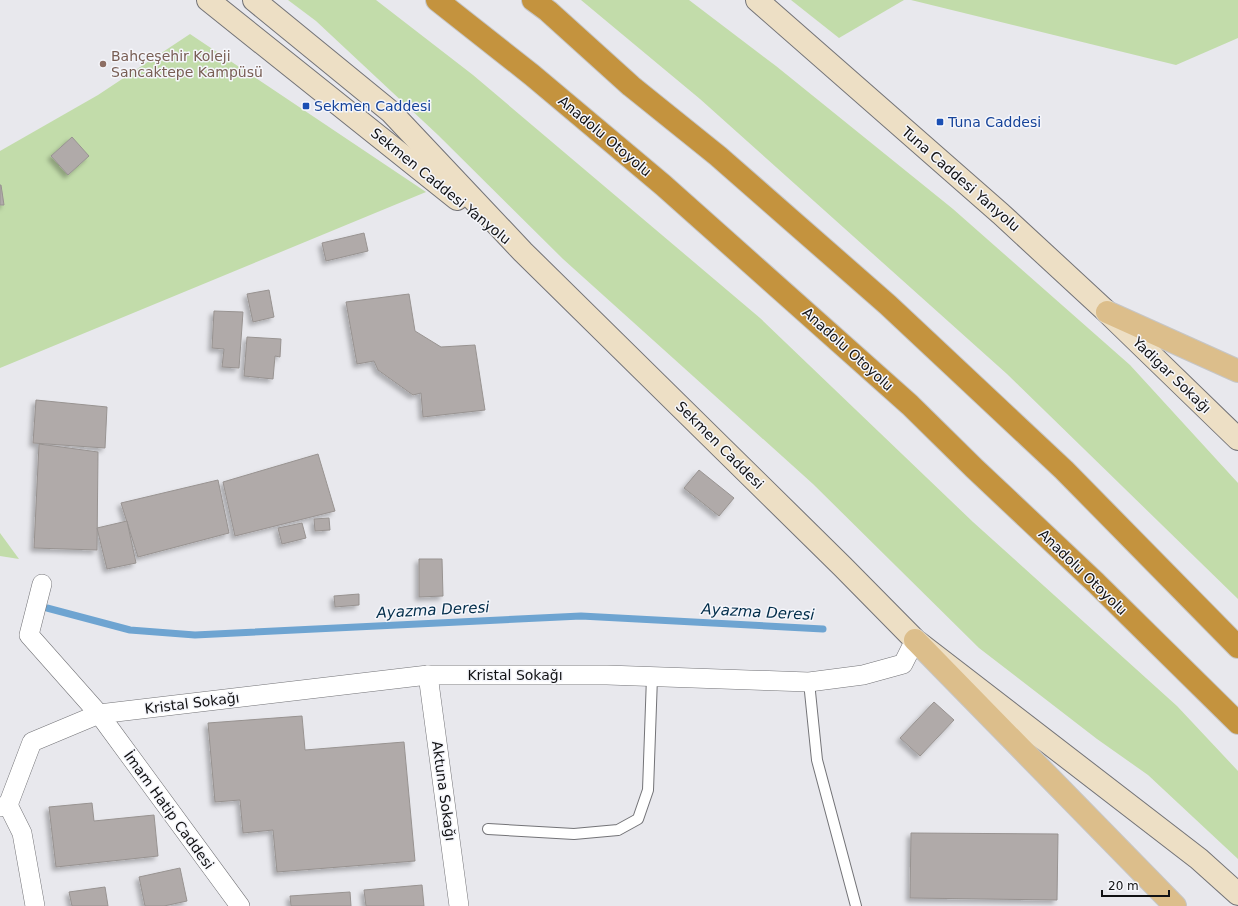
<svg xmlns="http://www.w3.org/2000/svg" width="1238" height="906" viewBox="0 0 1238 906" font-family="'DejaVu Sans',sans-serif">
  <style>
    .green { fill: #c2dcaa }
    .lines { fill: none; stroke-linecap: round; stroke-linejoin: round }
    .stream { stroke: #6ea4d1; stroke-width: 7 }
    .building { fill: #b0aaa9; stroke: #989391; filter: url(#shadow) }
    .service-casing { stroke: #737377; stroke-width: 12 }
    .minor-casing { stroke: #737377; stroke-width: 20 }
    .secondary-casing { stroke: #737377; stroke-width: 24 }
    .primary-casing { stroke: #c6c6c6; stroke-width: 24 }
    .motorway-casing { stroke: #c6c6c6; stroke-width: 24 }
    .service { stroke: #fff; stroke-width: 10 }
    .minor { stroke: #fff; stroke-width: 19 }
    .secondary { stroke: #eddfc5; stroke-width: 22 }
    .primary { stroke: #dcbe8b; stroke-width: 22 }
    .motorway { stroke: #c4933e; stroke-width: 22 }
    .education-dot { fill: #8d6e63; stroke: #f5f6fb; stroke-width: 1.5 }
    .transit-dot { fill: #1a4fb4; stroke: #f5f6fb; stroke-width: 1.5 }
    .labels { text-anchor: middle; dominant-baseline: central; stroke-width: 3; stroke-linejoin: round; paint-order: stroke }
    .education-label { font-size: 14px; fill: #785e54; stroke: #f5f6fb; text-anchor: start }
    .transit-label { font-size: 14px; fill: #164399; stroke: #f5f6fb; text-anchor: start }
    .street-label { font-size: 14px; fill: #111113; stroke: #f5f6fb }
    .water-label { font-size: 15px; font-style: italic; fill: #002c49; stroke: #f5f6fb }
  </style>
  <defs>
    <filter id="shadow"><feDropShadow dx="-3.5" dy="3.5" stdDeviation="2" flood-color="#0004"/></filter>
  </defs>
  <rect width="100%" height="100%" fill="#e8e8ed"/>
  <g class="green">
    <path d="M288 0H376L473 75 760 318 973 522 1177 706 1238 771V859L1148 775 1097 739 979 648 813 484 563 259 438 135 316 21Z"/>
    <path d="M581 0H689L776 66 953 209 1130 365 1238 483V599L1007 374 700 99Z"/>
    <path d="M791 0H904L839 38Z"/>
    <path d="M911 0H1238V38L1176 65Z"/>
    <path d="M190 34 426 192 0 368V151L98 95Z"/>
    <path d="M0 533 19 559 0 556Z"/>
  </g>
  <g class="lines">
    <path class="stream" d="M47 608 130 630 195 635 581 616 823 629"/>
  </g>
  <g class="building">
    <path d="M72 137 89 156 68 175 51 156Z"/>
    <path d="M0 185H1L4 205H0Z"/>
    <path d="M364 233 368 251 326 261 322 243Z"/>
    <path d="M269 290 274 317 253 322 247 294Z"/>
    <path d="M409 294 415 331 441 347 475 345 485 410 423 417 421 393 413 395 378 370 374 361 357 364 346 302Z"/>
    <path d="M214 311 243 312 239 368 222 367 224 349 212 348Z"/>
    <path d="M247 337 281 339 280 357 275 356 273 379 244 376Z"/>
    <path d="M36 400 107 407 105 448 33 443Z"/>
    <path d="M39 444 98 452 97 550 34 548Z"/>
    <path d="M318 454 335 511 235 536 223 482Z"/>
    <path d="M699 470 734 498 719 516 684 488Z"/>
    <path d="M218 480 229 533 138 557 121 503Z"/>
    <path d="M329 518 330 530 315 531 314 519Z"/>
    <path d="M127 521 136 563 107 569 97 528Z"/>
    <path d="M302 523 306 538 282 544 278 528Z"/>
    <path d="M419 559H442L443 596 419 597Z"/>
    <path d="M359 594V605L335 607 334 596Z"/>
    <path d="M934 702 954 720 920 756 900 738Z"/>
    <path d="M302 716 305 750 404 742 415 861 277 872 273 830 243 833 240 800 215 802 208 723Z"/>
    <path d="M92 803 94 821 154 815 158 856 56 867 49 807Z"/>
    <path d="M911 833 1058 834 1057 900 910 898Z"/>
    <path d="M180 868 187 901 164 906H145L139 877Z"/>
    <path d="M422 885 424 906H366L364 890Z"/>
    <path d="M105 887 108 906H72L69 892Z"/>
    <path d="M350 892 351 906H291L290 896Z"/>
  </g>
  <g class="lines">
    <g class="service-casing">
      <g id="service">
        <path d="M809 682 817 760 856 906"/>
        <path d="M488 829 574 834 618 830 638 819 648 790 652 677"/>
      </g>
    </g>
    <g class="minor-casing">
      <g id="minor">
        <path d="M428 675 459 906"/>
        <path d="M8 805 22 833 35 906"/>
        <path d="M0 807 8 805 32 742 99 714 29 635 42 584"/>
        <path d="M240 906 99 714 428 675H607L809 682 863 675 903 664 915 640"/>
      </g>
    </g>
    <g class="secondary-casing">
      <g id="secondary">
        <path d="M208 0 457 199"/>
        <path d="M254 0 391 112 523 252 843 567 915 640 1199 859 1238 894"/>
        <path d="M757 0 1001 214 1107 312 1238 439"/>
      </g>
    </g>
    <g class="primary-casing">
      <g id="primary">
        <path d="M1107 312 1238 371"/>
        <path d="M915 640 1175 906"/>
      </g>
    </g>
    <g class="motorway-casing">
      <g id="motorway">
        <path d="M437 0 532 75 663 185 910 405 974 468 1096 583 1238 723"/>
        <path d="M533 0 548 11 631 86 718 156 888 305 1064 470 1238 647"/>
      </g>
    </g>
    <use href="#service" class="service"/>
    <use href="#minor" class="minor"/>
    <use href="#secondary" class="secondary"/>
    <use href="#primary" class="primary"/>
    <use href="#motorway" class="motorway"/>
  </g>
  <circle class="education-dot" cx="103" cy="64" r="4"/>
  <g class="transit-dot">
    <rect x="302" y="102" width="8" height="8" rx="2"/>
    <rect x="936" y="118" width="8" height="8" rx="2"/>
  </g>
  <g class="labels">
    <g class="education-label">
      <text x="111" y="56">Bahçeşehir Koleji<tspan x="111" dy="16">Sancaktepe Kampüsü</tspan></text>
    </g>
    <g class="transit-label">
      <text x="314" y="106">Sekmen Caddesi</text>
      <text x="948" y="122">Tuna Caddesi</text>
    </g>
    <g class="street-label">
      <text transform="translate(605 136) rotate(40)">Anadolu Otoyolu</text>
      <text transform="translate(961 179) rotate(41)">Tuna Caddesi Yanyolu</text>
      <text transform="translate(441 186) rotate(39)">Sekmen Caddesi Yanyolu</text>
      <text transform="translate(848 349) rotate(42)">Anadolu Otoyolu</text>
      <text transform="translate(1172 375) rotate(44)">Yadigar Sokağı</text>
      <text transform="translate(720 445) rotate(45)">Sekmen Caddesi</text>
      <text transform="translate(1083 572) rotate(44)">Anadolu Otoyolu</text>
      <text x="515" y="675">Kristal Sokağı</text>
      <text transform="translate(192 703) rotate(-7)">Kristal Sokağı</text>
      <text transform="translate(444 791) rotate(82)">Aktuna Sokağı</text>
      <text transform="translate(169 810) rotate(54)">İmam Hatip Caddesi</text>
    </g>
    <g class="water-label">
      <text transform="translate(433 610) rotate(-3)">Ayazma Deresi</text>
      <text transform="translate(758 612) rotate(3)">Ayazma Deresi</text>
    </g>
  </g>
  <path d="M1102 890v6h67v-6" fill="none" stroke="#111113" stroke-width="2"/>
  <text x="1108" y="890" font-size="12" fill="#111113" stroke="#f5f6fb" stroke-width="3" paint-order="stroke">20 m</text>
</svg>
